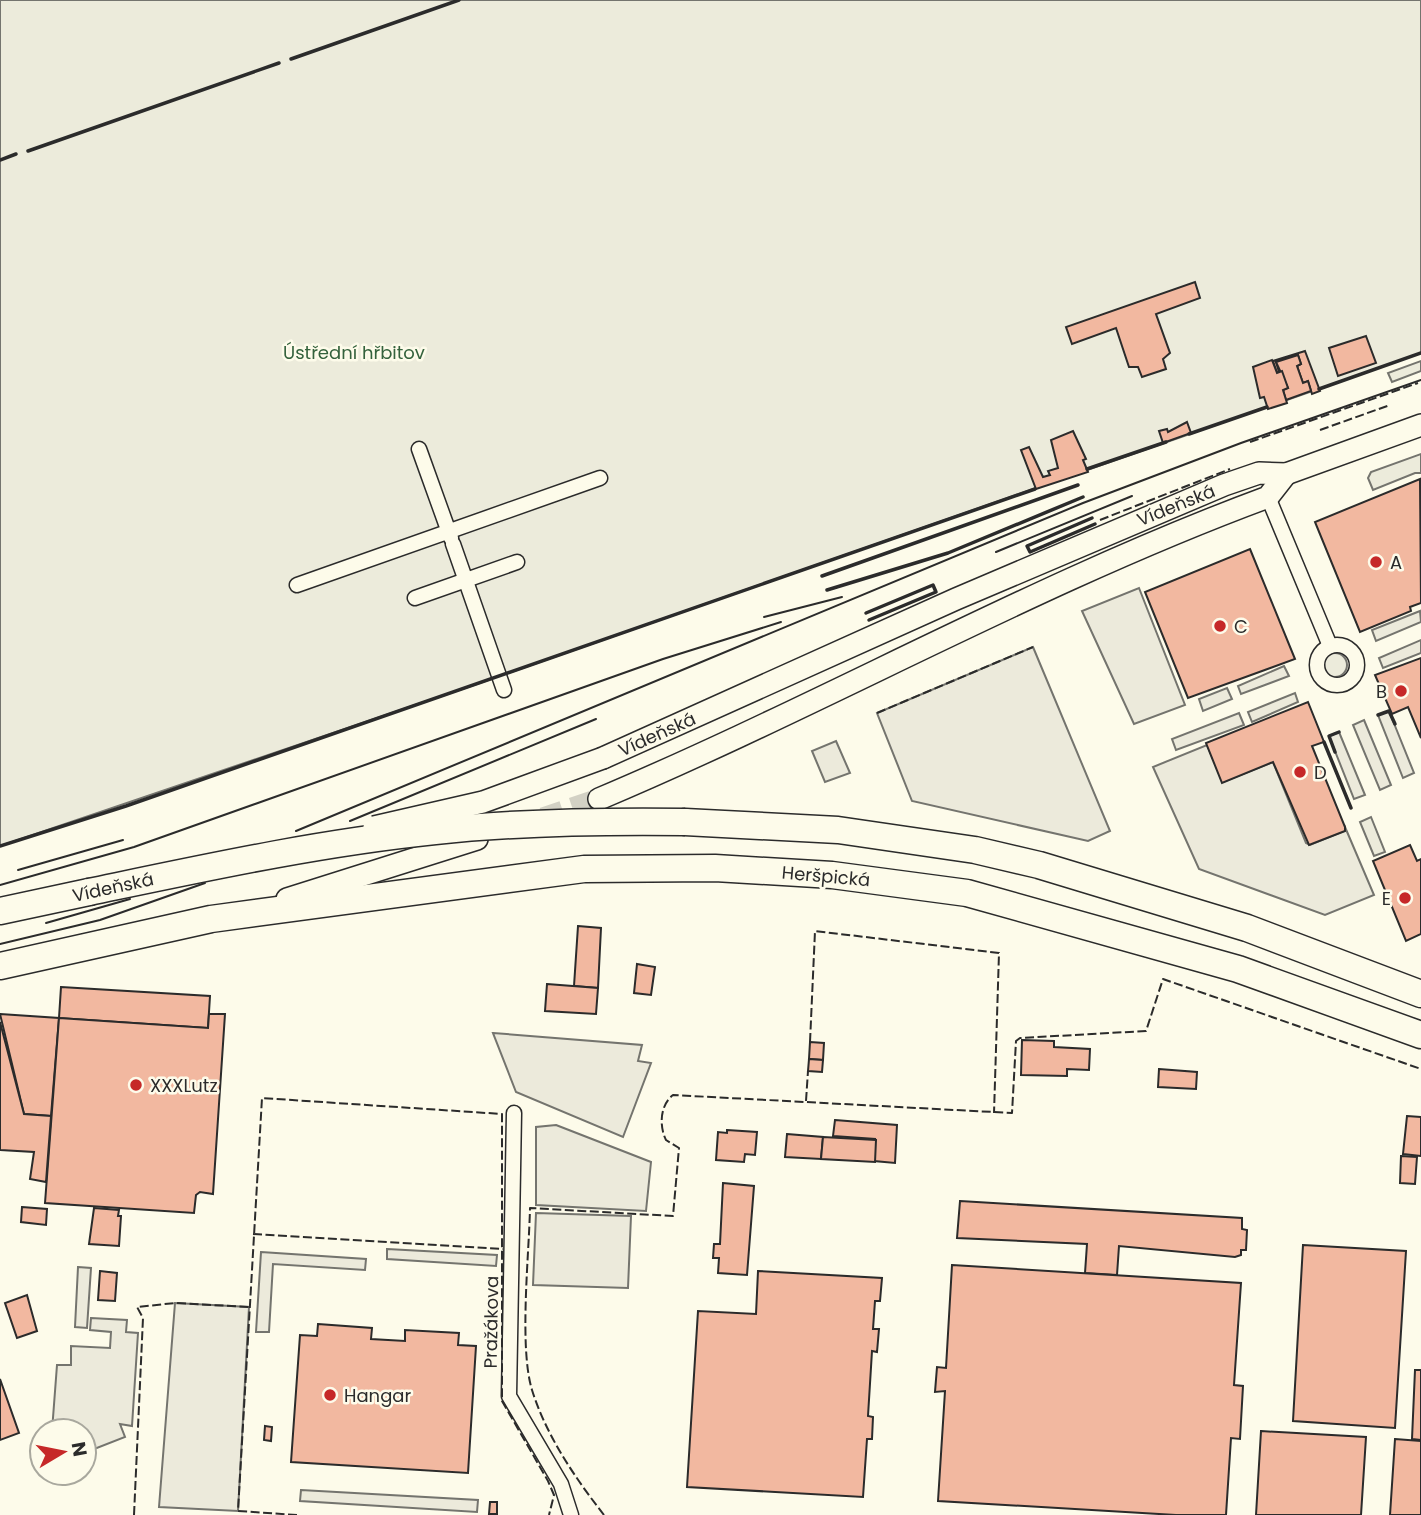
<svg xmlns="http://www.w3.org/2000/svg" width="1421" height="1515" viewBox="0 0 1421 1515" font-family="Poppins,sans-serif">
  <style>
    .green { fill: #ecebdb; stroke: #74746e; stroke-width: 2 }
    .parking { fill: #eceadb; stroke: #74746e; stroke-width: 2 }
    .building { fill: #f2b8a0; stroke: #2b2b2b; stroke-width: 2 }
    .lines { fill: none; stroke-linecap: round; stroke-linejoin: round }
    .secondary-tunnel { stroke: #d3d1c4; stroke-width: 21; stroke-dasharray: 21 10; stroke-linecap: butt }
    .street-casing { stroke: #2b2b2b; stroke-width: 17 }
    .secondary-casing { stroke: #2b2b2b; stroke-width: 24 }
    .highway-casing { stroke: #2b2b2b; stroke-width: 29 }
    .street { stroke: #fdfbea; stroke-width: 14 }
    .secondary { stroke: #fdfbea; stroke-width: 21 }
    .highway { stroke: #fdfbea; stroke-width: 26 }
    .tram { stroke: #2b2b2b; stroke-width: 2 }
    .secondary-bridge-casing { stroke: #2b2b2b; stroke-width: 24; stroke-linecap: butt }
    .highway-bridge-casing { stroke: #2b2b2b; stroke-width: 29; stroke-linecap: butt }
    .secondary-bridge { stroke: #fdfbea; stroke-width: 21 }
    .highway-bridge { stroke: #fdfbea; stroke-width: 26 }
    .fence { stroke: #2b2b2b; stroke-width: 2; stroke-dasharray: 9 3.5; stroke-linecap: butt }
    .wall { stroke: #2b2b2b; stroke-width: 3.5 }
    .poi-dot { fill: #c62828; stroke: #fdfbea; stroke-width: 2.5 }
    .labels { text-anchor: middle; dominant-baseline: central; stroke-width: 5; stroke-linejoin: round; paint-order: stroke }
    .park-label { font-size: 18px; fill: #34623c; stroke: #fdfbea }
    .street-label { font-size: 18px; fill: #2b2b2b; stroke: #fdfbea }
    .poi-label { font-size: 18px; fill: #2b2b2b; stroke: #fdfbea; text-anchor: start }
  </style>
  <rect width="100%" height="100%" fill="#fdfbea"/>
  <g class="green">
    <path d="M0 0H1421V353L477 684 0 846Z"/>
    <path d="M1421 361V371L1392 382 1388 373Z"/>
    <path d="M1421 454V473H1415L1373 490 1368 478 1371 472Z"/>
    <circle cx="1335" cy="665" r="12"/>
    <path d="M1371 817 1385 852 1374 856 1360 822Z"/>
  </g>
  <g class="parking">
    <path d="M1139 588 1185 705 1134 724 1082 611Z"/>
    <path d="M1420 611 1421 622 1376 641 1372 630Z"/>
    <path d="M1421 640V653L1383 668 1379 658Z"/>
    <path d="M1033 647 1110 831 1088 841 912 801 877 713Z"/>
    <path d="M1284 666 1289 676 1241 694 1238 686Z"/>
    <path d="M1227 688 1232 699 1203 711 1199 699Z"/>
    <path d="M1295 693 1298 702 1252 722 1248 712Z"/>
    <path d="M1389 711 1414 773 1403 778 1378 715Z"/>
    <path d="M1239 713 1244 725 1176 750 1172 739Z"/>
    <path d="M1364 720 1391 785 1380 790 1353 725Z"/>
    <path d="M1339 732 1365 795 1354 799 1329 736Z"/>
    <path d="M836 741 850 773 825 782 812 751Z"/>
    <path d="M1207 745 1223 782 1273 762 1306 843 1310 845 1344 831 1345 827 1374 895 1325 915 1199 869 1153 767Z"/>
    <path d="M493 1033 642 1045 638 1061 651 1063 623 1137 516 1092Z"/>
    <path d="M556 1125 651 1162 646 1211 536 1205V1127Z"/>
    <path d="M536 1213 631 1216 628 1288 533 1285Z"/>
    <path d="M387 1249 497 1255 496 1266 387 1259Z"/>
    <path d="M261 1252 366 1259 365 1270 273 1264 269 1332H256Z"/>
    <path d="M78 1267 91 1268 87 1328 75 1327Z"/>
    <path d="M175 1303 249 1307 238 1511 159 1507Z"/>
    <path d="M91 1318 127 1320 126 1332 138 1333 132 1426 120 1424 125 1437 84 1453V1431H52L57 1365H71V1346L110 1348 111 1332 90 1330Z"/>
    <path d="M301 1490 478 1500 477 1512 300 1501Z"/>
  </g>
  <g class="building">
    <path d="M1195 282 1200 298 1156 314 1170 353 1163 359 1166 369 1142 377 1138 367H1129L1116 328 1072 344 1066 327Z"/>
    <path d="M1366 336 1376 363 1338 376 1329 348Z"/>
    <path d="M1305 351 1320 391 1312 394 1308 381 1303 383 1297 366 1301 364 1298 355 1276 362 1279 372 1277 373 1273 361Z"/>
    <path d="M1298 355 1301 364 1297 366 1303 383 1308 381 1311 391 1286 400 1283 390 1288 388 1276 362Z"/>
    <path d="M1272 360 1277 373 1282 371 1288 388 1283 390 1287 403 1268 409 1264 397 1260 398 1253 367Z"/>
    <path d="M1187 422 1191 433 1163 443 1159 431 1167 429 1168 432Z"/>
    <path d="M1073 431 1086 459 1083 460 1088 472 1036 489 1021 450 1029 447 1043 477 1050 475 1048 471 1058 468 1051 440Z"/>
    <path d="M1420 479 1421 603 1410 607 1411 611 1360 632 1315 522Z"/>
    <path d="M1250 549 1295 659 1188 698 1145 592Z"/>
    <path d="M1421 658V738L1408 707 1392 714 1375 675Z"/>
    <path d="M1308 702 1324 742 1312 746 1345 827V831L1309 845 1273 762 1222 783 1206 743Z"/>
    <path d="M1410 845 1417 861 1421 859V934L1406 941 1373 861Z"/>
    <path d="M578 926 601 928 598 988 574 986Z"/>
    <path d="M637 964 655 967 651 995 634 993Z"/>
    <path d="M547 984 598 988 596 1014 545 1011Z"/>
    <path d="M61 987 210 996 208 1028 59 1018Z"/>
    <path d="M0 1014 59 1018 51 1116 24 1114Z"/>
    <path d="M209 1014H225L213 1194 200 1192 196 1195 194 1213 45 1203 59 1018 208 1028Z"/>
    <path d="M0 1022 24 1114 51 1116 46 1182 30 1179 34 1152 0 1150Z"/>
    <path d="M1022 1040 1054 1041V1047L1090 1049 1089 1070 1067 1069V1076L1021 1075Z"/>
    <path d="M810 1042 824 1043 823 1060 809 1059Z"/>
    <path d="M809 1059 823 1060 822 1072 808 1071Z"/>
    <path d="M1159 1069 1197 1072 1196 1089 1158 1087Z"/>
    <path d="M1407 1116 1421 1117V1156L1403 1154Z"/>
    <path d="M835 1120 897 1125 895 1163 874 1161 875 1139 833 1136Z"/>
    <path d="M727 1130 757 1132 755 1155 745 1154 744 1162 716 1160 718 1132 727 1133Z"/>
    <path d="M787 1134 823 1137 821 1159 785 1157Z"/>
    <path d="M823 1137 876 1140 875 1162 821 1159Z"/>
    <path d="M1401 1156 1417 1157 1415 1184 1400 1183Z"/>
    <path d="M723 1183 754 1186 747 1275 718 1273 719 1258H713L714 1244H720Z"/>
    <path d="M960 1201 1242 1218V1229L1247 1230 1246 1250H1241V1255L1235 1257 1119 1246 1117 1275 1085 1273 1087 1244 957 1238Z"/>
    <path d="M22 1207 47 1209 46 1225 21 1222Z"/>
    <path d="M94 1208 119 1210 118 1216H121L119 1246 89 1244Z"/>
    <path d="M1303 1245 1406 1251 1395 1428 1293 1421Z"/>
    <path d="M952 1265 1241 1283 1234 1385 1243 1386 1240 1439 1231 1438 1226 1515H1176L938 1501 945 1391 935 1392 937 1367 946 1368Z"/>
    <path d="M100 1271 117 1273 115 1301 98 1300Z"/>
    <path d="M758 1271 882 1278 880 1301H875L873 1329H879L877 1352 872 1351 868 1416 873 1417 872 1439H867L863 1497 687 1487 698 1311 756 1314Z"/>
    <path d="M27 1295 37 1331 17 1338 5 1303Z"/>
    <path d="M318 1324 372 1328 371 1339 405 1341V1330L459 1333 458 1345 476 1346 468 1473 291 1462 300 1335 317 1336Z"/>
    <path d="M1415 1370H1421V1440L1412 1439Z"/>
    <path d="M0 1379 19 1433 0 1440Z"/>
    <path d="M265 1426 272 1427 271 1441 264 1440Z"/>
    <path d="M1261 1431 1366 1437 1361 1515H1256Z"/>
    <path d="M1395 1439 1421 1441V1515H1390Z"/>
    <path d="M490 1502H497V1514H489Z"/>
  </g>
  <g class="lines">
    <path class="secondary-tunnel" d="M543 818 599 799"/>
    <g class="street-casing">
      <g id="street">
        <path d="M419 449 451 538"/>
        <path d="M1268 497 1330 646"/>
        <path d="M453 544 504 690"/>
        <path d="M297 585 600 478"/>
        <path d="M415 598 517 562"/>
        <circle cx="1337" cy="665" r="20"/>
        <path d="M514 1113 509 1396 561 1484 571 1515"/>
      </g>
    </g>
    <g class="secondary-casing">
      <g id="secondary">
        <path d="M603 758 956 599 1224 485 1259 473 1286 474 1421 425"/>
        <path d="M599 799C824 704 1038 582 1268 497L1286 474"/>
        <path d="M287 899 477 839"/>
      </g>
    </g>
    <g class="highway-casing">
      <g id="highway">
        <path d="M685 822 838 830 975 850 1039 865 1247 928 1421 994"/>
        <path d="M0 911 89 892"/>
        <path d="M0 966 211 919 584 869 715 868 832 875 967 893 1238 969 1421 1035"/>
      </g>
    </g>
    <use href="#street" class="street"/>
    <use href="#secondary" class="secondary"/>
    <use href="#highway" class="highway"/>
    <g class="tram">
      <path d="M996 552 1132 496"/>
      <path d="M764 617 842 597"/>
      <path d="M350 821 596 719"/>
      <path d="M296 831 1083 503 1241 443 1421 380"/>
      <path d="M18 870 123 840"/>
      <path d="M0 885 134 847 663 659 781 622"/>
      <path d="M46 923 130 899"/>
      <path d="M0 944 100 920 205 883"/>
    </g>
    <g class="secondary-bridge-casing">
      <path id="secondary-bridge" d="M374 827 483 802 603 758"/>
    </g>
    <g class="highway-bridge-casing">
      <path id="highway-bridge" d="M89 892C204 868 318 843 435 831 518 822 602 821 685 822"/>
    </g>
    <use href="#secondary-bridge" class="secondary-bridge"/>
    <use href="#highway-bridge" class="highway-bridge"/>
    <g class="fence">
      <path d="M1320 430 1390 405"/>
      <path d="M1250 442 1418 383"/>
      <path d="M1100 520 1230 469"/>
      <path d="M877 713 1033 647"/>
      <path d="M810 1042 815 931 999 953 994 1113"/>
      <path d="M806 1101 808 1071"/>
      <path d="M253 1234 503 1249"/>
      <path d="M134 1515 143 1318 137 1307 175 1303 249 1307"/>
      <path d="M297 1515 238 1511 262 1098 502 1114V1401L548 1481 554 1495 549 1515"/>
      <path d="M604 1515C575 1478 546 1435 532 1390 519 1347 529 1256 530 1208L673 1216 679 1148 666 1140C659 1126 660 1105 673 1095L1012 1113 1016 1041 1020 1038 1146 1031 1163 979 1421 1069"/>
    </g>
    <g class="wall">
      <path d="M291 59 459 0"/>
      <path d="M28 151 279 63"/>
      <path d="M0 160 16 154"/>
      <path d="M1319 389 1421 353"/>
      <path d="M1189 434 1267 407"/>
      <path d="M1087 469 1166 442"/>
      <path d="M1092 518 1027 546 1030 552 1095 524"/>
      <path d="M822 576 1078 485"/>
      <path d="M827 590 948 553 1083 497"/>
      <path d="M866 613 933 585 936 592 869 620"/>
      <path d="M1378 715 1389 711 1395 724"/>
      <path d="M1324 742 1351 808"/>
      <path d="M1335 752 1329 736 1339 732"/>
      <path d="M0 846 126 806 1035 489"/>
    </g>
  </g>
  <g class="poi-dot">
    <circle cx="1376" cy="562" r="7"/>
    <circle cx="1220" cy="626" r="7"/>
    <circle cx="1401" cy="691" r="7"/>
    <circle cx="1300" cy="772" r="7"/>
    <circle cx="1405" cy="898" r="7"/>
    <circle cx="136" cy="1085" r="7"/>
    <circle cx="330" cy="1395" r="7"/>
  </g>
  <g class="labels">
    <g class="park-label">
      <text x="354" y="352">Ústřední hřbitov</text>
    </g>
    <g class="street-label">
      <text transform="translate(1176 505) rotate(-22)">Vídeňská</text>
      <text transform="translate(657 734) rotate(-24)">Vídeňská</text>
      <text transform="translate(826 876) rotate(5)">Heršpická</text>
      <text transform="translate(113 887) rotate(-12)">Vídeňská</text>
      <text transform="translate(491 1322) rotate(-89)">Pražákova</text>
    </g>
    <g class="poi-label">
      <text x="1390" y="562">A</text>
      <text x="1234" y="626">C</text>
      <text x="1387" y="691" text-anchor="end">B</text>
      <text x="1314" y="772">D</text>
      <text x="1391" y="898" text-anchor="end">E</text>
      <text x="150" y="1085">XXXLutz</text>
      <text x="344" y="1395">Hangar</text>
    </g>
  </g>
  <g transform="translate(63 1452) rotate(80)"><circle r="33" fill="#fdfbea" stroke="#a9a89e" stroke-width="2"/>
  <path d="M0-5L12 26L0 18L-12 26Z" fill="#c62828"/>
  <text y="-10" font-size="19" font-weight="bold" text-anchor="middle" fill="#2b2b2b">N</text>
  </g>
</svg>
